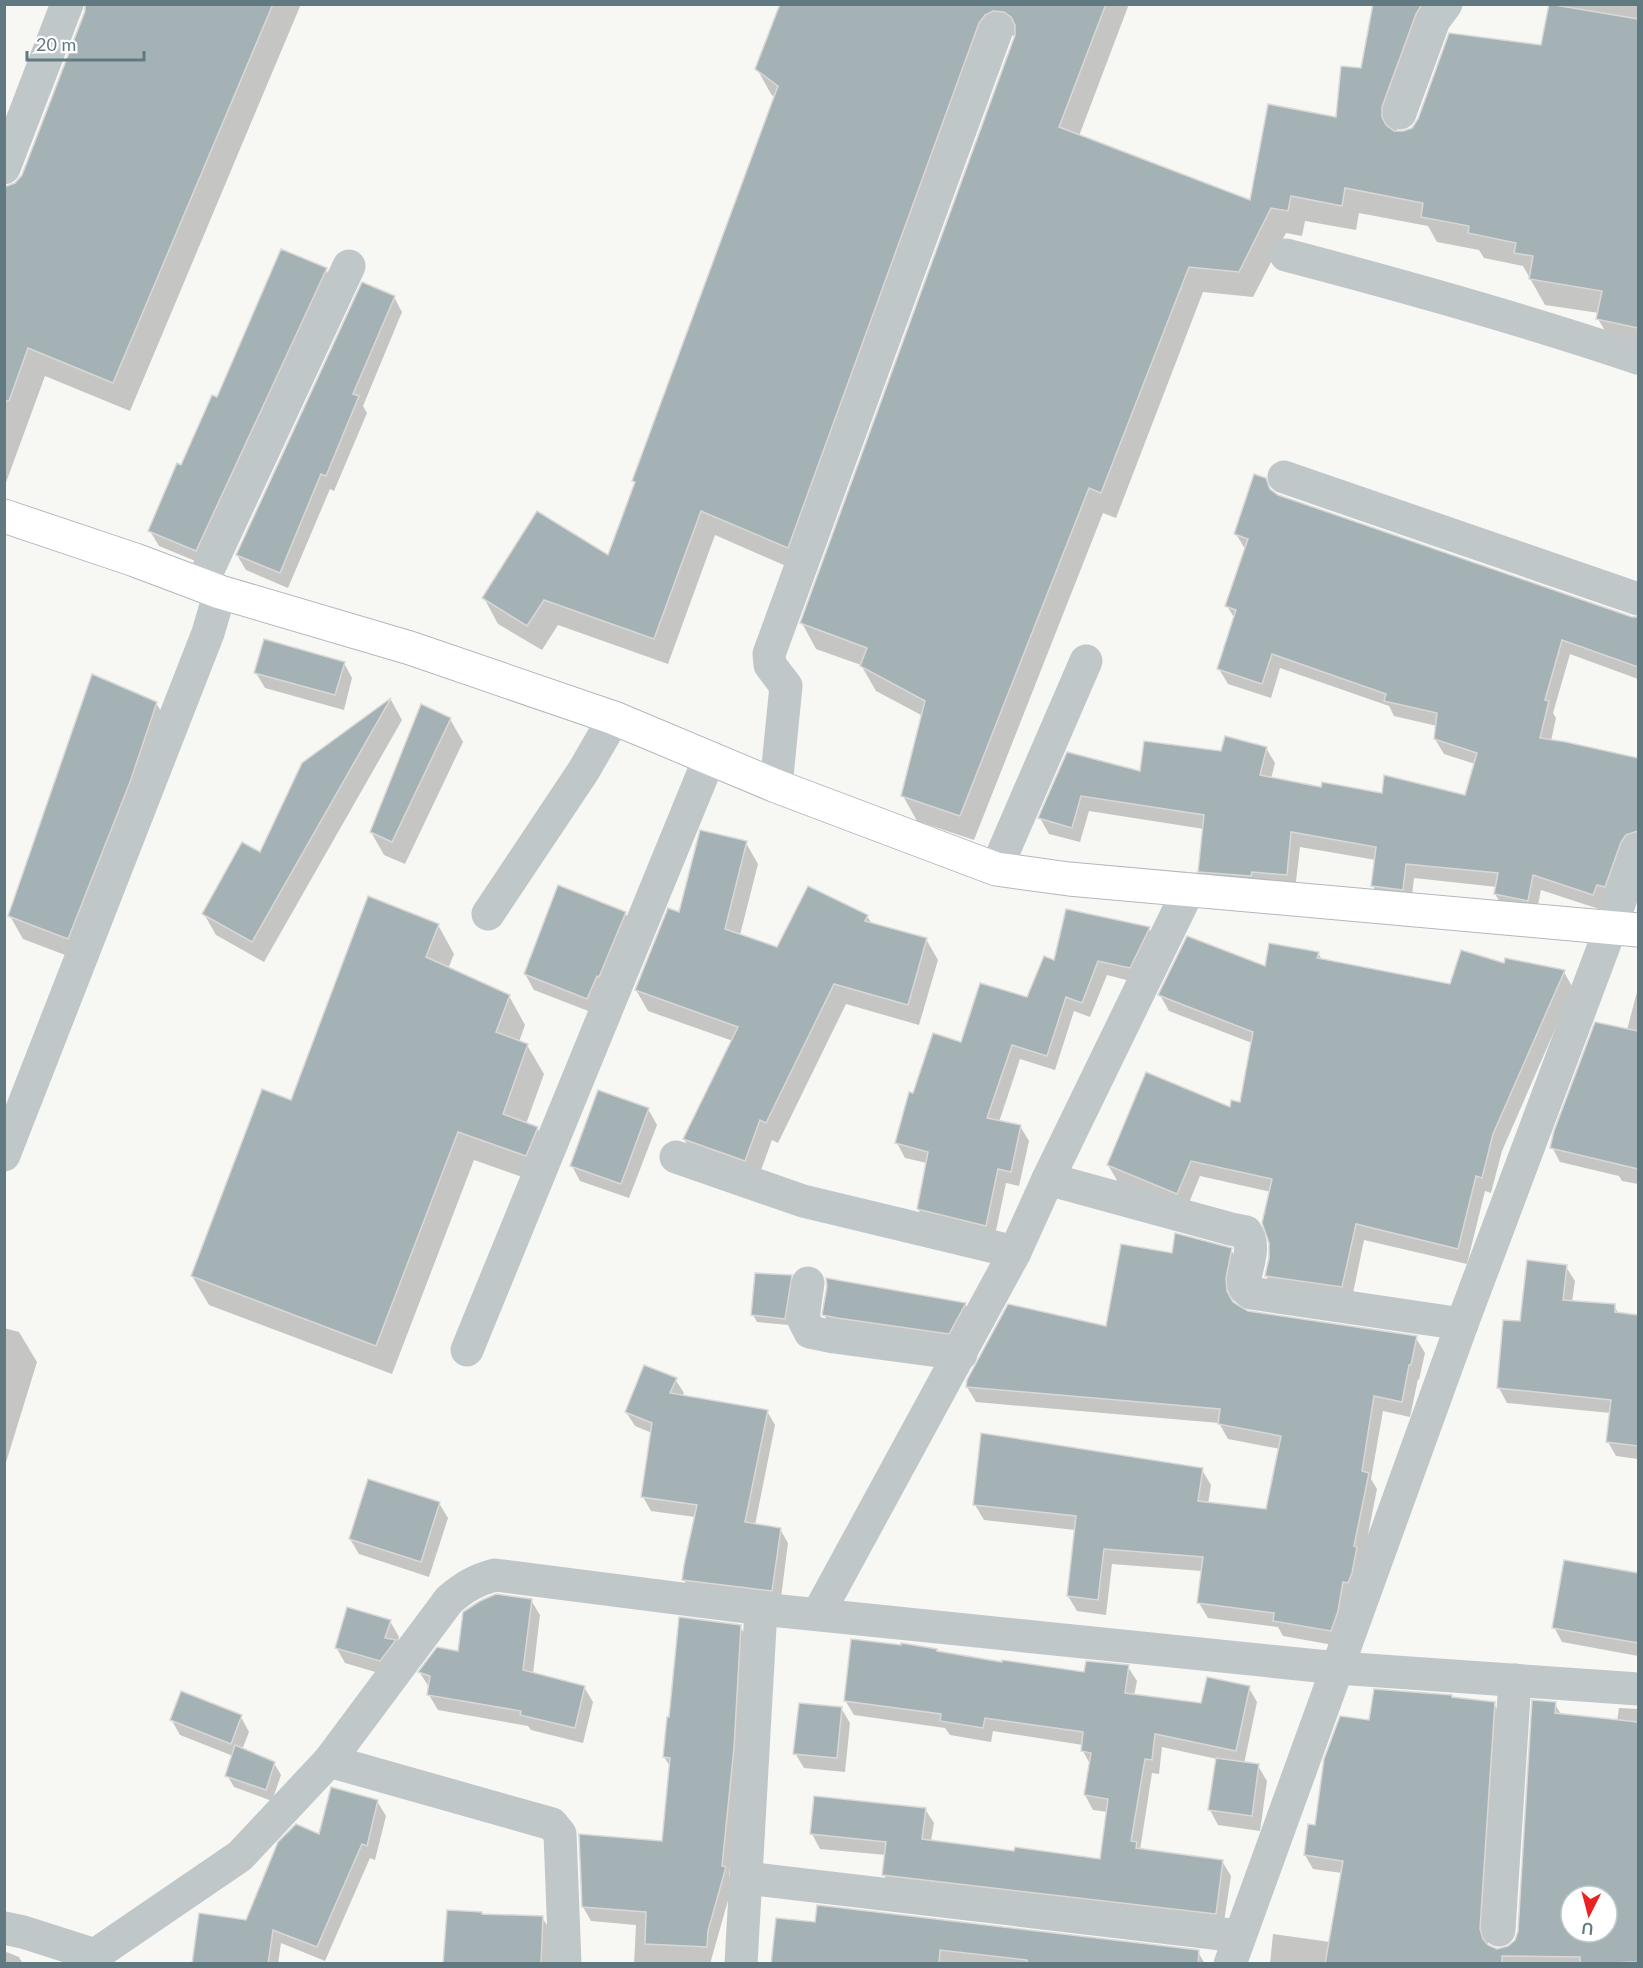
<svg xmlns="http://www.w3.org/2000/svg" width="1643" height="1968" viewBox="0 0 1643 1968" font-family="Lato,sans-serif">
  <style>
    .shadow { fill: #0003; fill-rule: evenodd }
    .building { fill: #a4b2b5; stroke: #d9d8d7; stroke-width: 1.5; fill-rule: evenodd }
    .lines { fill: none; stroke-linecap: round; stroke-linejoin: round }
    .major-casing { stroke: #b1b9bc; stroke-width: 35 }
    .minor { stroke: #c0c7c9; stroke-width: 33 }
    .major { stroke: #fff; stroke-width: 33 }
  </style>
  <rect width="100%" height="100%" fill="#f7f7f4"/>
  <g class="shadow">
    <path d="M86 4H301L130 411 45 376 4 488V190L16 184 23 175 86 11Z"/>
    <path d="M782 4H1129L1079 136 1251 202 1337 119 1362 70 1375 4H1424L1438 28 1430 39 1396 132 1404 133 1542 47 1550 4H1638V350L1613 344 1598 319 1599 313 1545 305 1523 266 1484 258 1479 250 1437 242 1428 226 1359 213 1356 230 1305 221 1302 236 1286 233 1253 297 1203 292 1116 518 1103 513 974 840 917 821 903 796 923 716 876 691 861 665 816 649 802 623 1016 36 1009 35 802 573 715 535 668 664 558 625 542 650 498 624 484 598 609 558 636 484 634 481 775 98 771 94 757 69Z"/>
    <path d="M326 270 335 285 205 565 159 546 150 531 218 399Z"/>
    <path d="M394 297 402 312 363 406 367 413 334 491 330 489 288 588 246 570 237 555Z"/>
    <path d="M1265 479 1272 493 1277 496 1632 618 1638 619V679L1570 654 1553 713 1556 718 1551 741 1627 823 1638 827V848L1602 910 1541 890 1536 915 1504 909 1495 894 1497 887 1414 878 1411 905 1381 901 1373 886 1376 860 1300 847 1295 890 1209 887 1200 871 1204 829 1089 811 1080 842 1049 834 1040 818 1068 754 1141 773 1222 753 1266 748 1275 763 1271 779 1322 789 1383 795 1466 797 1475 764 1444 754 1435 739 1437 726 1394 716 1389 706 1280 668 1271 698 1228 684 1219 669 1235 619 1227 606 1245 549 1236 534Z"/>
    <path d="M344 663 352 678 344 710 265 688 256 673Z"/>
    <path d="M391 700 402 720 264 962 216 935 204 914 260 854 303 764Z"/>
    <path d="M156 703 170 726 81 961 23 939 10 916Z"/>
    <path d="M450 719 463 742 405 864 384 855 371 832Z"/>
    <path d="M746 843 758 864 740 935 778 949 867 916 872 924 926 939 938 960 919 1025 846 1004 778 1143 772 1140 757 1181 696 1160 684 1139 733 1041 648 1011 636 990 680 914Z"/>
    <path d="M625 913 634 928 596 1014 534 990 525 974Z"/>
    <path d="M438 925 454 954 448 969 509 996 525 1025 519 1042 527 1045 544 1074 526 1124 537 1128 554 1157 542 1184 474 1160 392 1374 209 1305 192 1276 292 1102Z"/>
    <path d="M1149 929 1157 943 1138 983 1107 975 1090 1017 1074 1011 1055 1070 1020 1059 999 1122 1020 1126 1029 1141 1019 1186 1006 1183 994 1240 927 1224 918 1209 927 1163 905 1158 897 1143 914 1095 962 1044 1028 999 1056 962Z"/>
    <path d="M1318 953 1322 960 1451 986 1505 965 1564 972 1573 988 1502 1151 1491 1193 1485 1191 1467 1264 1364 1240 1351 1303 1276 1292 1266 1276 1270 1258 1271 1192 1200 1176 1186 1210 1118 1182 1108 1165 1241 1104 1252 1043 1169 1011 1160 995 1266 969Z"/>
    <path d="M1638 988V1184L1622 1181 1619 1176 1560 1162 1552 1147 1627 1030Z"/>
    <path d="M648 1109 657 1125 629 1198 580 1181 572 1166Z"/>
    <path d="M1231 1250 1240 1265 1234 1294V1301L1224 1284 1232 1303 1247 1313 1416 1338 1425 1353 1419 1380 1418 1379 1410 1417 1383 1411 1371 1479 1377 1489 1363 1560 1339 1646 1283 1636 1278 1627 1208 1618 1199 1603 1202 1571 1112 1564 1106 1615 1077 1611 1068 1596 1076 1530 984 1520 975 1505 1202 1470 1211 1485 1208 1504 1267 1511 1280 1449 1228 1439 1219 1423 976 1402 967 1387 1107 1328 1173 1255Z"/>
    <path d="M1566 1267 1575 1281 1572 1302 1614 1306 1619 1314 1638 1316V1459L1616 1456 1608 1442 1611 1413 1507 1403 1499 1388 1521 1323Z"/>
    <path d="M791 1277 795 1284 788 1325 757 1322 753 1315Z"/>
    <path d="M965 1304 974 1319 958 1348 833 1330 824 1315Z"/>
    <path d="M4 1328 19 1332 37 1362 4 1469Z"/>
    <path d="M675 1379 684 1393 682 1397 767 1411 775 1425 755 1525 780 1529 788 1543 780 1605 692 1594 684 1580 695 1517 651 1511 643 1497 652 1433 635 1426 626 1412Z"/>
    <path d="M439 1503 448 1518 429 1577 359 1554 350 1539Z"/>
    <path d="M1565 1562 1638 1575V1656L1562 1642 1554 1627Z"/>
    <path d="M531 1600 540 1615 533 1674 584 1687 593 1702 583 1743 531 1730 528 1726 438 1710 429 1695V1687L420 1673 460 1653Z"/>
    <path d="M390 1621 399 1637 389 1676 345 1663 336 1647Z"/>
    <path d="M740 1627 749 1641 742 1763 729 1876 733 1883 710 1964H634L636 1925 591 1921 583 1907 663 1842 671 1768 664 1757Z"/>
    <path d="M938 1653 1003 1664 1086 1674 1128 1667 1137 1681 1134 1696 1202 1705 1249 1688 1257 1702 1244 1764 1258 1766 1267 1781 1260 1831 1218 1825 1210 1810 1217 1759 1162 1747 1159 1774 1152 1773 1140 1850 1222 1861 1231 1876 1223 1928 892 1889 884 1875 886 1855 820 1849 812 1834 925 1809 934 1823 931 1841 1016 1853 1102 1860 1108 1812 1093 1810 1085 1795 1090 1764 1083 1751V1745L993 1731 991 1742 950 1735 945 1728 854 1715 845 1700Z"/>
    <path d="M1452 1698 1494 1704 1502 1718 1488 1944V1947L1497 1950 1509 1948 1516 1941 1519 1931 1555 1704 1562 1716 1617 1721 1619 1708 1638 1709V1964H1270L1273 1934 1330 1942 1342 1873 1313 1869 1305 1855 1316 1827 1371 1722ZM1571 1896H1607V1932H1571Z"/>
    <path d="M841 1708 850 1723 845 1772 804 1768 795 1753Z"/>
    <path d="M241 1717 249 1732 242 1750 274 1763 281 1775 272 1801 234 1787 227 1775 233 1756 180 1735 171 1719Z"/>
    <path d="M377 1801 386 1816 375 1860 370 1858 325 1961 281 1943 278 1964H195L247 1921 320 1836Z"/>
    <path d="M483 1915 542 1917 551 1932 549 1964H445Z"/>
    <path d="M777 1920 1198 1952 1205 1964H942L927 1962V1964H761L771 1963V1960H773Z"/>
    <path d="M4 1951 19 1957 23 1964H4Z"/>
  </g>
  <g class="building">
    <path d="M85 4H273L113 383 28 348 9 401H4V187L15 183 22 175 85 11Z"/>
    <path d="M780 4H1106L1059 127 1250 200 1268 104 1336 117 1341 66 1361 68 1373 4H1422L1416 14 1382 107V117L1386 125 1394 131H1403L1412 128 1418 119 1449 33 1541 45 1549 4 1638 19V328L1596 319 1602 291 1529 279 1533 256 1514 253 1516 243 1468 233 1469 226 1421 217 1423 203 1345 188 1342 206 1291 196 1288 211 1271 208 1239 272 1189 267 1101 493 1089 488 960 816 901 796 925 701 860 666 867 648 800 623 1015 35V25L1011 17 1004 12 993 11 985 15 979 23 788 548 701 511 654 639 544 600 527 626 482 598 537 511 608 555 635 482 632 481 778 86 755 69Z"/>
    <path d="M281 249 327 268 196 551 148 531 177 463 181 465 212 395 217 397Z"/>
    <path d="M362 282 395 296 353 394 359 396 326 476 321 474 280 573 236 555Z"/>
    <path d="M1254 474 1266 478 1270 489 1278 495 1632 617H1638V667L1562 640 1545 700 1549 701 1540 738 1566 742 1638 758V831L1626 835 1621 842 1605 887 1597 885 1593 895 1533 875 1528 901 1494 894 1498 873 1406 864 1403 890 1371 886 1376 847 1291 832 1287 875 1252 872 1251 876 1198 872 1204 815 1081 796 1072 828 1038 818 1067 752 1140 771 1144 741 1221 751 1225 736 1267 747 1260 775 1321 787 1322 782 1382 793 1384 775 1465 795 1477 753 1434 739 1437 713 1384 701 1386 694 1272 654 1262 684 1217 669 1236 610 1225 606 1248 539 1234 534Z"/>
    <path d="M264 639 345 662 335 695 254 673Z"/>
    <path d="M92 674 157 702 130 782 68 939 8 916Z"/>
    <path d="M391 698 252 942 202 914 242 842 260 852 302 763Z"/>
    <path d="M421 704 451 718 392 842 370 832Z"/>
    <path d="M700 830 747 841 725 929 777 947 808 886 868 915 865 921 927 938 908 1005 834 984 766 1123 760 1120 745 1161 683 1139 738 1027 635 990 668 908 679 912Z"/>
    <path d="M558 885 626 912 599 977 597 976 587 999 524 974Z"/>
    <path d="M368 896 439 924 426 957 510 995 496 1032 528 1044 503 1114 538 1127 526 1156 458 1132 376 1346 191 1276 262 1089 291 1100Z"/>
    <path d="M1066 909 1150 927 1130 968 1098 961 1082 1003 1066 997 1047 1056 1012 1045 987 1118 1021 1125 1011 1172 998 1169 986 1226 917 1209 928 1152 895 1143 909 1092 913 1093 933 1033 961 1042 980 983 1027 997 1044 956 1054 960Z"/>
    <path d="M1187 936 1265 966 1269 943 1319 952 1317 958 1450 984 1461 950 1504 963 1505 958 1565 970 1493 1134 1482 1178 1476 1176 1458 1249 1356 1224 1342 1287 1265 1276 1269 1258V1243L1262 1223 1272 1179 1191 1161 1177 1194 1107 1165 1146 1072 1230 1107 1231 1100 1240 1102 1253 1032 1158 995Z"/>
    <path d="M1595 1022 1638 1031V1169L1550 1148 1554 1131Z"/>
    <path d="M598 1090 649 1108 621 1184 570 1166Z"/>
    <path d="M1175 1233 1232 1248 1226 1278 1227 1291 1233 1302 1248 1311 1417 1336 1411 1365H1409L1402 1402 1374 1396 1362 1471 1369 1473 1354 1546 1357 1547 1352 1573 1348 1583 1343 1582 1338 1611 1331 1631 1273 1621 1274 1613 1197 1603 1203 1557 1104 1549 1098 1600 1067 1596 1076 1516 973 1505 981 1433 1203 1468 1198 1501 1266 1509 1281 1436 1218 1424 1220 1409 966 1387 967 1380 1008 1304 1106 1326 1121 1244 1172 1253Z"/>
    <path d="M1527 1260 1567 1265 1563 1300 1615 1304V1312L1638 1315V1446L1606 1442 1611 1400 1497 1388 1503 1320 1520 1321Z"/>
    <path d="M755 1273 792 1275 785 1319 751 1315Z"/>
    <path d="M826 1278 966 1303 949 1334 837 1318 822 1315 827 1286Z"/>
    <path d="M644 1365 677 1378 670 1393 768 1410 745 1522 781 1528 772 1591 682 1580 684 1565 697 1505 641 1497 652 1423 625 1412Z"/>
    <path d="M368 1479 440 1502 421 1562 349 1539Z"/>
    <path d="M1564 1560 1638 1573V1643L1552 1628Z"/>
    <path d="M496 1594 532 1599 523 1670 585 1686 575 1728 520 1715 521 1711 427 1695 430 1676 418 1672 437 1647 458 1651 463 1612 480 1601Z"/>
    <path d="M347 1607 391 1620 385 1638 396 1640 380 1661 335 1648Z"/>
    <path d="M679 1617 741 1625 734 1748 722 1866 726 1867 708 1931 707 1947 645 1944 646 1912 582 1907 579 1834 662 1841 670 1758 663 1757 667 1717H669Z"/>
    <path d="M851 1639 901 1645V1643L937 1649V1651L1002 1662V1660L1084 1672 1086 1661 1129 1665 1125 1693 1201 1703 1207 1677 1250 1686 1236 1751 1155 1734 1152 1760 1145 1759 1131 1841 1137 1842 1136 1848 1223 1860 1216 1914 882 1875 886 1842 810 1834 814 1796 926 1808 922 1839 1014 1851 1015 1847 1100 1859 1108 1799 1084 1795 1091 1753 1081 1751 1083 1732 985 1718 983 1728 940 1721 941 1714 844 1701Z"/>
    <path d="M1374 1689 1452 1695V1697L1495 1702 1480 1929 1483 1939 1488 1945 1497 1949 1508 1946 1515 1940 1518 1931 1532 1700 1556 1702 1555 1713 1638 1722V1962L1580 1964V1957L1502 1956V1964H1325L1343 1861 1304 1855 1308 1824 1315 1825 1324 1759 1340 1716 1369 1720ZM1571 1896H1607V1932H1571Z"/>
    <path d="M181 1691 242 1715 231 1744 170 1720Z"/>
    <path d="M799 1703 842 1707 837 1758 793 1754Z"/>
    <path d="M235 1745 275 1762 266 1790 225 1776Z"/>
    <path d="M1216 1758 1259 1764 1252 1816 1208 1810Z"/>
    <path d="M331 1787 378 1800 367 1846 362 1844 317 1947 273 1930 268 1964H192L199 1913 246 1920 278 1842 296 1824 319 1834Z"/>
    <path d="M817 1905 1199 1950 1198 1964H1027V1960L940 1950 939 1964H771L776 1918 815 1922Z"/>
    <path d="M447 1910 482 1912V1914L543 1916 541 1964H443Z"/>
  </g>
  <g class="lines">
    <g class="major-casing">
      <path id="major" d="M4 516 135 560 220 592 410 648 614 718 776 786 996 869 1069 879 1638 930"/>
    </g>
    <g class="minor">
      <path d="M1400 113 1434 20 1446 4"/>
      <path d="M4 168 67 4"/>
      <path d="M1286 255C1404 286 1523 319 1638 358"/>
      <path d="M1284 477 1638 599"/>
      <path d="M201 585 349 266"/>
      <path d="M776 786 786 686 770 665 769 654 997 29"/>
      <path d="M996 869 1086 661"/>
      <path d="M488 914 584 770 614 718"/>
      <path d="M4 1155 208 633 220 592"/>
      <path d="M676 1157 803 1201 1015 1252"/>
      <path d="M1048 1179 1231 1229 1246 1232C1256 1246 1247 1265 1244 1282L1245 1288 1251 1293 1462 1324"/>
      <path d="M808 1283 803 1318 810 1332 834 1337 961 1354"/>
      <path d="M467 1350 709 759"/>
      <path d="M818 1614 1015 1252 1048 1179 1189 889"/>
      <path d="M329 1761 552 1824 560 1834 565 1964"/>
      <path d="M746 1878 1239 1936"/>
      <path d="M4 1928 23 1932 95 1955"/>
      <path d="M1499 1930 1515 1680"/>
      <path d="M88 1964 95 1955 240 1856 329 1761 449 1600C464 1587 476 1580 495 1575L761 1609 1338 1668 1638 1689"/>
      <path d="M741 1964 761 1609"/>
      <path d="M1230 1964 1462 1324 1611 927 1638 849"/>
    </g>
    <use href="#major" class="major"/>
  </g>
  <rect width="1643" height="1968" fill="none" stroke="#617a81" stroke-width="12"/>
  <g transform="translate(1589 1914) rotate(186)"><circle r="28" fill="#ffffff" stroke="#c0cacd" stroke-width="1.5"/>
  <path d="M0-4.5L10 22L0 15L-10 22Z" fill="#ea2223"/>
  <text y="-9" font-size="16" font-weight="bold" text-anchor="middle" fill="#617a81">U</text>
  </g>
  <path d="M27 51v9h117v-9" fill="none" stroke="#617a81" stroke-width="3"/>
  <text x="36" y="51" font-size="18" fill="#617a81" stroke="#ffffff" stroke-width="4.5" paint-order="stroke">20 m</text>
</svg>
